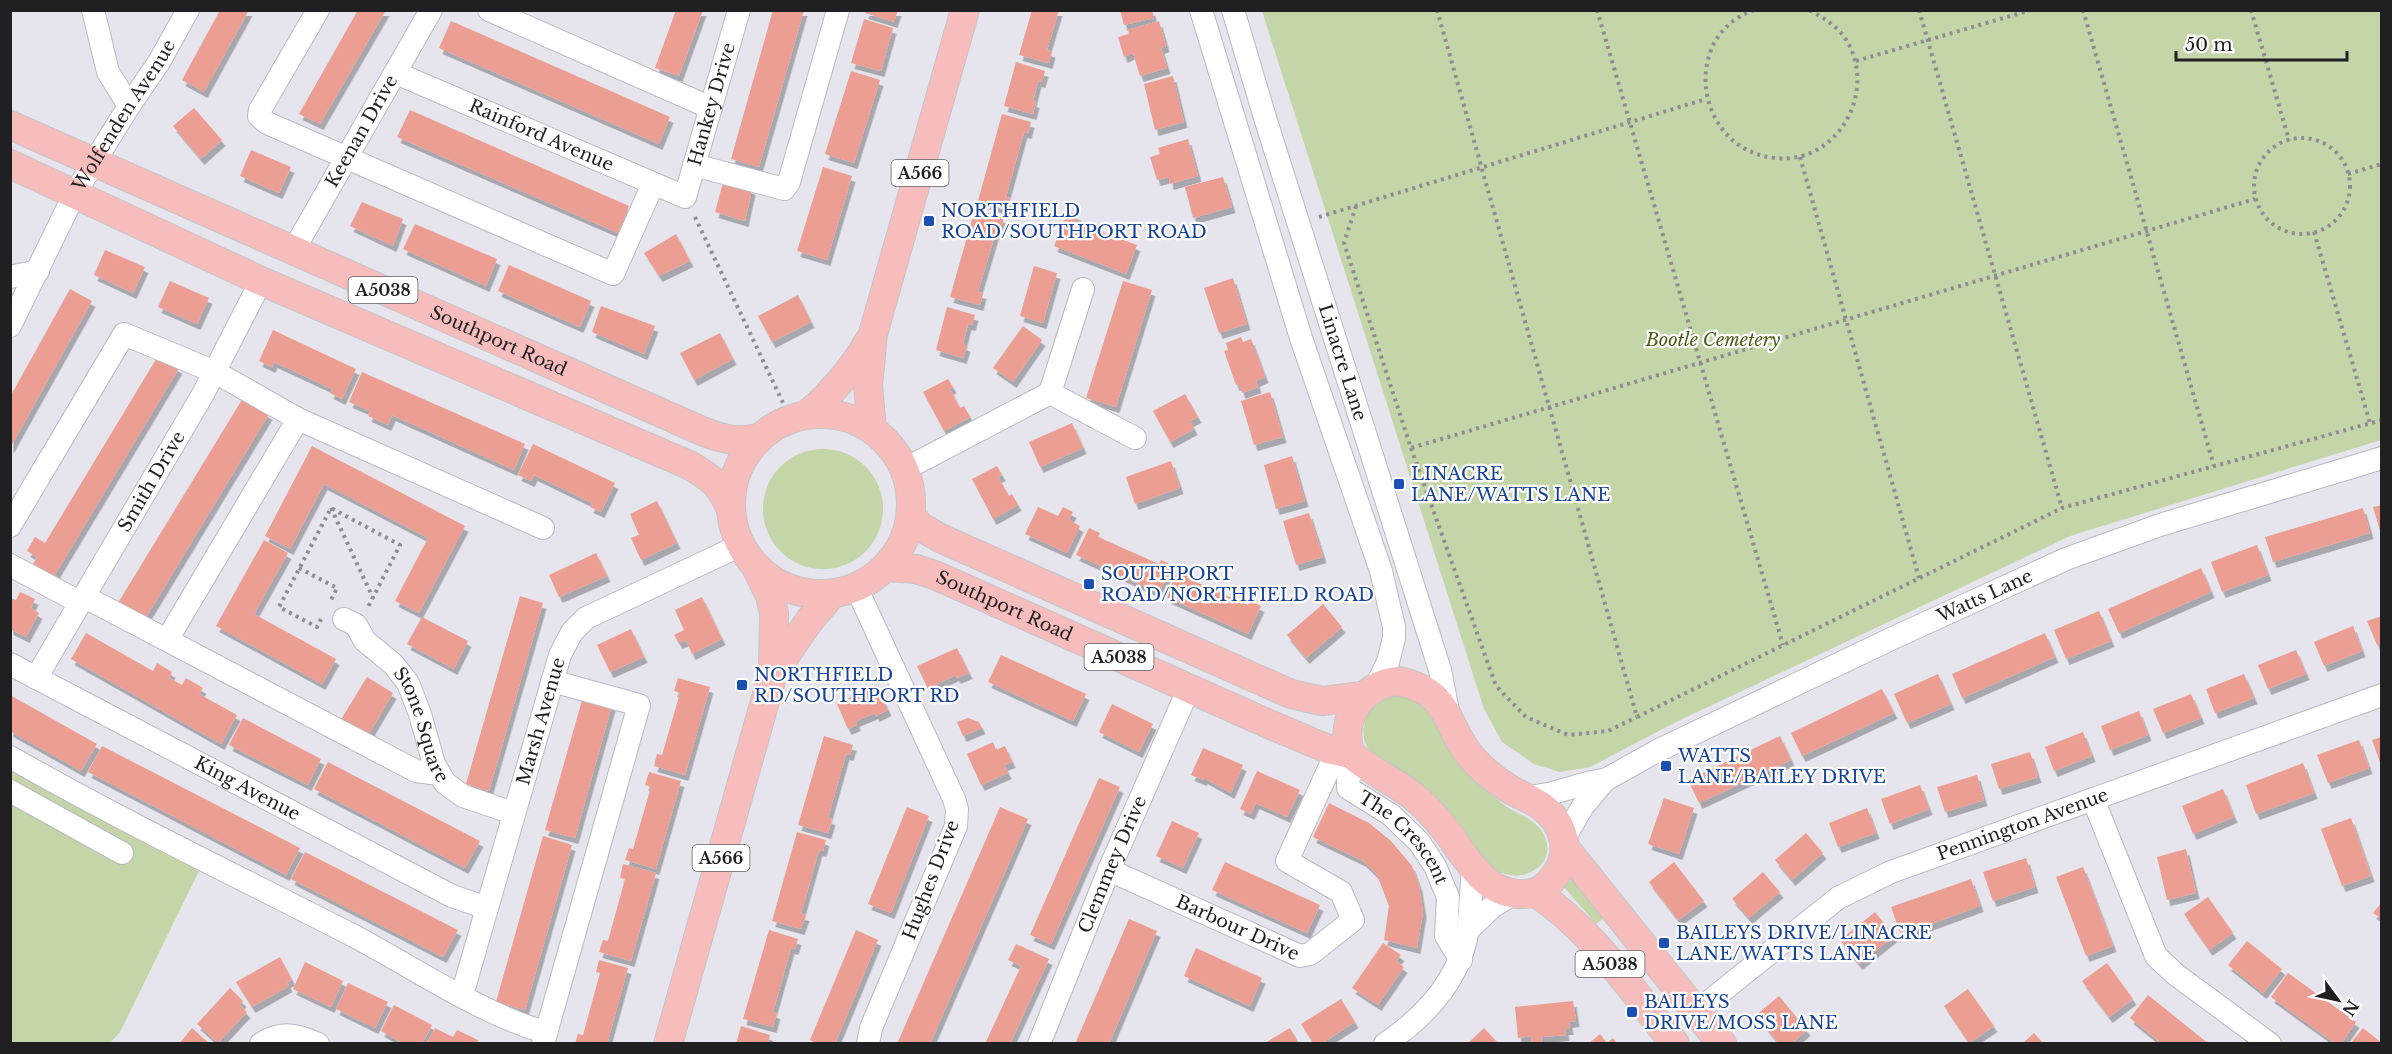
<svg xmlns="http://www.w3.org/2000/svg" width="2392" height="1054" viewBox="0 0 2392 1054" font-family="'Libre Baskerville',serif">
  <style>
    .green { fill: #c4d5a7 }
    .building { fill: #ed9e92; filter: url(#shadow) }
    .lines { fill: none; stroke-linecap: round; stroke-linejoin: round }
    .minor-casing { stroke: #bbb9c2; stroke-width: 24 }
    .major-casing { stroke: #c5c5c6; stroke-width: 30 }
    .path { stroke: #8f8d93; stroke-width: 4; stroke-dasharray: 3 4.5; stroke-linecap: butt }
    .minor { stroke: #fff; stroke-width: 22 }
    .major { stroke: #f7bdbc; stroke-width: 28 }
    .transit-dot { fill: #1a4fb4; stroke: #fff; stroke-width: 2 }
    .labels { text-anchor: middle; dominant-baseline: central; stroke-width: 4.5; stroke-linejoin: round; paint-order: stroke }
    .shield { fill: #fff; stroke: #636264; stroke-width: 1.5 }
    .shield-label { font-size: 16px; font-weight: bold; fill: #201f22 }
    .street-label { font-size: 18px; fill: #201f22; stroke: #fff }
    .transit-label { font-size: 18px; fill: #164399; stroke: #fff; text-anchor: start }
    .park-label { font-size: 18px; font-style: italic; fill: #4a6015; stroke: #fff }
  </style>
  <defs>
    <filter id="shadow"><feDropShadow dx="3.5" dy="6" stdDeviation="0" flood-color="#0004"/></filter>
  </defs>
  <rect width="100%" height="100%" fill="#e6e4ed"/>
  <g class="green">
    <path d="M1262 11H2381V440L2070 536 1674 723 1590 767 1560 772 1534 764 1502 742 1484 709Z"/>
    <circle cx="823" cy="509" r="60"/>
    <path d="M1399 695C1405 697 1415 698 1421 701 1434 709 1439 732 1446 745 1451 754 1458 763 1465 771 1478 784 1492 796 1507 807 1518 814 1533 819 1541 830 1562 861 1526 887 1495 870L1367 747C1359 731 1365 710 1380 700 1385 697 1393 696 1399 695Z"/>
    <path d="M10 767 199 871 120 1032 110 1043H11Z"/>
    <path d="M1573 878 1605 917 1596 924 1564 887Z"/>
  </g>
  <g class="building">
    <path d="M220 10H249L204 92 182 80Z"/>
    <path d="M358 10H386L320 124 299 114Z"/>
    <path d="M676 10H703L679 76 655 68Z"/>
    <path d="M773 10H804L759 167 731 159Z"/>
    <path d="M866 10H898L894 22 865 13Z"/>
    <path d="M1032 10H1059L1047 50 1052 52 1049 63 1019 55Z"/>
    <path d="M1120 10H1152L1154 18 1124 25Z"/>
    <path d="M864 19 893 28 881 71 851 63Z"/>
    <path d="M451 21 670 117 659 144 439 48Z"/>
    <path d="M1159 21 1166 46 1161 48 1167 68 1140 76 1133 53 1124 57 1118 37 1129 34 1128 30Z"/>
    <path d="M1016 62 1045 71 1042 82 1038 81 1033 101 1036 102 1033 114 1004 106Z"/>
    <path d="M851 71 880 80 854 163 825 154Z"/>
    <path d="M1173 76 1184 122 1155 130 1144 84Z"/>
    <path d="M194 108 222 140 201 159 173 126Z"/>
    <path d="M410 110 629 206 618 233 397 137Z"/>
    <path d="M1002 114 1031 122 1028 133 1024 132 1006 197 1010 198 1007 210 978 201Z"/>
    <path d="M1188 139 1198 176 1170 184 1169 177 1157 180 1150 157 1160 154 1158 148Z"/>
    <path d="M251 150 291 167 279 193 240 176Z"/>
    <path d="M823 167 852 176 827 260 797 251Z"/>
    <path d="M1223 177 1232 207 1193 218 1185 187Z"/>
    <path d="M724 179 752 189 745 221 715 212Z"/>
    <path d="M362 202 403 219 393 246 350 226Z"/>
    <path d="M975 209 1004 218 1001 229 997 228 978 292 983 293 980 305 950 297Z"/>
    <path d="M1068 211 1078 215 1075 222 1137 245 1126 274 1054 246Z"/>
    <path d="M415 224 497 259 486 286 403 249Z"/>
    <path d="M676 234 690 261 659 276 644 253Z"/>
    <path d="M105 250 145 267 133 293 94 275Z"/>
    <path d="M509 265 591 301 580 327 498 291Z"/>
    <path d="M1034 266 1057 273 1043 323 1020 316Z"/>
    <path d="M1233 278 1247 324 1219 333 1204 288Z"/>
    <path d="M170 281 209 298 197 324 158 307Z"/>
    <path d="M1123 281 1152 290 1116 407 1086 398Z"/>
    <path d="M70 289 92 301 10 448V397Z"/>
    <path d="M798 295 811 322 772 342 758 316Z"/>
    <path d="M601 306 655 326 644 354 592 332Z"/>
    <path d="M947 307 975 315 972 325 968 324 963 344 967 346 963 358 936 350Z"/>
    <path d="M1023 326 1042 340 1013 382 993 368Z"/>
    <path d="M273 330 356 369 342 399 330 393 332 389 274 362 272 367 259 361Z"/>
    <path d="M720 333 733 359 694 380 680 353Z"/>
    <path d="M1241 337 1243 342 1251 339 1265 377 1256 381 1258 387 1242 393 1239 384 1236 385 1224 351 1228 350 1226 343Z"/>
    <path d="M158 356 179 368 53 578 32 566 37 557 27 551 35 537 45 543Z"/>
    <path d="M362 372 525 444 514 470 392 415 388 425 368 416 370 411 349 402Z"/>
    <path d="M948 379 953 387 950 389 960 408 964 406 970 417 944 431 923 392Z"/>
    <path d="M1270 392 1283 437 1254 445 1241 401Z"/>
    <path d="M1185 394 1198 417 1190 421 1194 429 1170 442 1153 411Z"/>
    <path d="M243 398 269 414 145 619 118 603Z"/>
    <path d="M1072 423 1083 448 1040 467 1029 442Z"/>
    <path d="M533 444 615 483 601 512 590 507 592 503 534 475 531 481 518 475Z"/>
    <path d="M312 446 465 526 419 613 395 601 428 538 324 484 290 549 265 536Z"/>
    <path d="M1292 456 1305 501 1276 509 1264 465Z"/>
    <path d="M1171 461 1180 488 1135 504 1126 477Z"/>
    <path d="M997 466 1002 475 998 477 1009 496 1012 494 1018 505 993 519 972 479Z"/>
    <path d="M657 501 677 543 641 560 631 538 639 535 630 514Z"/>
    <path d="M2382 505V534H2381L2373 507Z"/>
    <path d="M1038 507 1058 516 1063 507 1073 512 1069 520 1080 526 1067 553 1025 534Z"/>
    <path d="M2363 508 2370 533 2273 562 2265 537Z"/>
    <path d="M1309 513 1323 557 1296 565 1283 521Z"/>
    <path d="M1089 528 1100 533 1098 537 1159 564 1161 560 1172 565 1159 593 1076 555Z"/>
    <path d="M264 540 288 553 254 614 336 659 322 684 216 626Z"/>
    <path d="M2257 545 2268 575 2222 592 2211 562Z"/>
    <path d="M596 553 607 576 559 597 549 575Z"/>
    <path d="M2201 568 2211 592 2119 633 2108 609Z"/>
    <path d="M1178 569 1189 574 1187 578 1248 605 1250 601 1261 606 1248 634 1166 597Z"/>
    <path d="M20 592 35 599 31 608 39 613 26 637 10 629V598L16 600Z"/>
    <path d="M520 596 543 603 489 791 466 784Z"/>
    <path d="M702 597 722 639 692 654 686 640 679 643 674 635 684 630 675 610Z"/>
    <path d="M1323 604 1342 627 1306 658 1287 635Z"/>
    <path d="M2099 611 2111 641 2066 659 2054 630Z"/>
    <path d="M2382 616V644L2377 645 2367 621Z"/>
    <path d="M422 617 468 641 454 669 407 644Z"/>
    <path d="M2353 626 2362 651 2324 666 2314 642Z"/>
    <path d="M631 629 644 657 610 672 597 645Z"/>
    <path d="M86 633 153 671 157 663 172 672 169 678 182 685 186 678 203 688 199 694 237 715 221 744 71 659Z"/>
    <path d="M2045 633 2055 657 1962 698 1952 674Z"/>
    <path d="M957 648 969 673 957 678 956 675 937 684 938 687 929 691 917 666Z"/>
    <path d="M2296 650 2306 674 2268 689 2258 665Z"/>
    <path d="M1001 655 1086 694 1073 721 988 682Z"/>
    <path d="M1938 674 1951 704 1907 723 1894 694Z"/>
    <path d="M2244 674 2254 698 2215 713 2206 689Z"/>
    <path d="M367 677 393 693 367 737 340 721Z"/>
    <path d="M678 678 710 687 685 775 654 766 657 754 662 755 680 693 674 691Z"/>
    <path d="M876 685 888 710 876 716 875 713 856 721 857 725 848 729 837 704Z"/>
    <path d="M1882 689 1894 713 1802 756 1791 733Z"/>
    <path d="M2191 694 2201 718 2163 733 2153 709Z"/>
    <path d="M10 695 97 744 81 771 10 731Z"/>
    <path d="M583 697 612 705 575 838 545 830Z"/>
    <path d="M1112 704 1153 724 1139 752 1099 732Z"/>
    <path d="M2139 711 2148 735 2110 750 2101 726Z"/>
    <path d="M243 718 321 759 308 785 229 745Z"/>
    <path d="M968 718 979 722 982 728 963 736 957 722Z"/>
    <path d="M2083 732 2092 756 2054 771 2045 747Z"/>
    <path d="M824 736 853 745 850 755 846 754 828 818 832 819 828 833 798 825Z"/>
    <path d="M1780 736 1791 760 1699 803 1688 780Z"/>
    <path d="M2382 737V765H2381L2372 740Z"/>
    <path d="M2359 740 2369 768 2328 783 2317 755Z"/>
    <path d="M993 742 996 750 1005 746 1012 762 1004 765 1008 773 981 785 967 754Z"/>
    <path d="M102 746 300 848 286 875 88 772Z"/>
    <path d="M1203 748 1243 765 1231 793 1204 778 1203 780 1191 775Z"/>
    <path d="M2030 752 2038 777 1999 789 1991 764Z"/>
    <path d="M328 762 480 841 465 868 314 789Z"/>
    <path d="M2303 763 2314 793 2256 814 2246 785Z"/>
    <path d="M1257 771 1300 790 1287 817 1256 803 1251 814 1240 809Z"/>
    <path d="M649 772 681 781 656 869 625 860 629 848 633 849 651 787 645 785Z"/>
    <path d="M1977 775 1984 800 1945 812 1937 787Z"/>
    <path d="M1099 778 1120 787 1051 944 1030 935Z"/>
    <path d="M1920 785 1929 809 1890 824 1881 799Z"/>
    <path d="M2223 789 2234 817 2193 834 2182 806Z"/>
    <path d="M1664 798 1694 808 1679 854 1648 844Z"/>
    <path d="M1329 803 1369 823 1391 841 1412 866 1419 886 1423 912 1417 948 1384 940 1389 906 1377 875 1363 861 1313 837Z"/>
    <path d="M907 807 929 816 891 913 868 904Z"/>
    <path d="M1000 807 1028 819 930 1044H897Z"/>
    <path d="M1867 808 1876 833 1838 847 1829 823Z"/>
    <path d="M2351 818 2371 876 2342 886 2321 829Z"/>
    <path d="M1172 821 1199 833 1183 868 1156 856Z"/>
    <path d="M797 832 826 840 823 851 819 850 801 914 806 915 801 929 772 921Z"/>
    <path d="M1806 833 1823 853 1792 880 1775 860Z"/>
    <path d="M543 836 572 845 525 1010 496 1002Z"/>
    <path d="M2186 849 2196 893 2167 900 2157 857Z"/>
    <path d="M305 852 458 930 443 957 291 879Z"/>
    <path d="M2026 858 2035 887 1993 901 1983 872Z"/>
    <path d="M1225 862 1320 905 1307 933 1212 890Z"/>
    <path d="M1674 862 1704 901 1678 920 1649 882Z"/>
    <path d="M623 864 656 873 631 961 599 952 603 940 608 941 625 879 620 878Z"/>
    <path d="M2083 867 2113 946 2086 956 2056 877Z"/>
    <path d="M1763 872 1780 892 1749 918 1732 899Z"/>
    <path d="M1971 879 1980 906 1901 935 1891 907Z"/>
    <path d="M2208 897 2233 933 2209 950 2184 914Z"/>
    <path d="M2382 902V919L2373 913Z"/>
    <path d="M1875 912 1894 936 1859 964 1840 940Z"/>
    <path d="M1129 919 1157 931 1109 1044H1075Z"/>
    <path d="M769 930 798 939 795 949 791 948 773 1012 777 1013 773 1027 743 1019Z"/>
    <path d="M856 930 878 940 835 1044H818L810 1040Z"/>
    <path d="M2247 941 2282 969 2263 993 2228 965Z"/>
    <path d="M1383 943 1401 955 1396 961 1404 967 1378 1005 1352 988Z"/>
    <path d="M1016 944 1049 959 1010 1044H985L1021 966 1008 960Z"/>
    <path d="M1196 948 1262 978 1250 1006 1184 976Z"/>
    <path d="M280 957 292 980 287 982 289 986 252 1007 236 982Z"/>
    <path d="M599 960 628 968 607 1044H575L578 1034 583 1035 600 973 596 972Z"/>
    <path d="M305 962 343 981 331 1007 293 989Z"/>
    <path d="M2107 963 2133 999 2109 1017 2082 981Z"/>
    <path d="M2288 973 2356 1022 2341 1044H2336L2271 997Z"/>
    <path d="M348 983 388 1002 375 1028 336 1009Z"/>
    <path d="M230 988 243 1001 240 1005 247 1012 218 1043 197 1024Z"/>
    <path d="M1968 989 1994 1026 1969 1043 1944 1006Z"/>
    <path d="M2148 995 2209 1044H2162L2130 1018Z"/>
    <path d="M1779 996 1807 1030 1791 1044H1779L1756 1015Z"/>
    <path d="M1341 999 1355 1022 1321 1044H1314L1301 1024Z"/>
    <path d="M1573 1001 1576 1021 1569 1022 1570 1029H1565L1566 1035 1542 1037 1543 1044H1532L1531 1036 1518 1038 1515 1007Z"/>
    <path d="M394 1005 432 1025 422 1044H404L381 1031Z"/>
    <path d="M741 1026 770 1035 768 1044H736Z"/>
    <path d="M192 1028 210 1044H179Z"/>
    <path d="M435 1028 453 1037 457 1030 478 1040 477 1044H426Z"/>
    <path d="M1290 1028 1299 1044H1263Z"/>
    <path d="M1484 1028 1499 1044H1467Z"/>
    <path d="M2363 1028 2382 1043V1044H2350Z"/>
    <path d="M2034 1033 2044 1044H2022Z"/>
    <path d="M1600 1034 1607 1043 1613 1038 1617 1044H1588Z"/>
  </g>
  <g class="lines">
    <g class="minor-casing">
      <g id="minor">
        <path d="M93 10 108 72 129 106"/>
        <path d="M318 10 260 110 259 116 267 123 613 274 653 184"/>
        <path d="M489 10 711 108"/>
        <path d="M1201 10 1301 338 1381 571 1394 627V638L1388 662 1376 686"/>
        <path id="s1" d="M1233 10 1266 121 1440 670 1449 716"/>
        <path id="s2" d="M396 73 685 197 739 10"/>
        <path d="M694 165 784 189 789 182 838 10"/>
        <path id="s3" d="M293 251 431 10"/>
        <path d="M10 277 38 271"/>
        <path id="s4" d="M10 326 75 193 129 106 159 62 188 10"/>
        <path d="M1050 393 1135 438"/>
        <path d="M905 469 1050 393 1083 289"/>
        <path d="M10 526 124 334 215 372 298 419 543 528"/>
        <path d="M10 565 79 602"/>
        <path d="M856 587 954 799 957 809 956 826 871 1028 868 1044"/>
        <path d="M83 596 416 771 439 774"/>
        <path id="s5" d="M344 619 356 625 365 641 393 664 408 683 420 714 434 764 445 783 463 796 513 813"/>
        <path d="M167 640 298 419"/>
        <path id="s6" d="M10 664 452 896 487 908"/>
        <path id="s7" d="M36 678 203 394 261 281"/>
        <path d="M10 757C122 821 239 877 354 936 414 968 480 1013 544 1032"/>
        <path id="s8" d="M1360 762 1348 778V788L1391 815 1419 842 1435 866 1448 897 1446 936 1461 960"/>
        <path d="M10 791 122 853"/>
        <path d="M1523 797C1552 797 1577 783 1605 780"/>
        <path d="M2093 799 2156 956 2175 974 2270 1044"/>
        <path id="s9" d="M1565 837 1583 806 1605 780 1657 751 1893 638 2066 559 2160 525 2382 458"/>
        <path id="s10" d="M1109 870 1300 956 1310 954 1353 920 1341 892 1287 861 1332 762 1354 757"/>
        <path d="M1468 930 1492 907 1513 894"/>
        <path id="s11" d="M462 995 560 655 572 632 586 618 741 545"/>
        <path id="s12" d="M1696 1012 1838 898 1891 872 2382 695"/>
        <path d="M261 1044C280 1031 297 1034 318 1044"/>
        <path d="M543 1044 639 705 552 681"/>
        <path id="s13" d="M1039 1044 1109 870 1189 688"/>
        <path d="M1385 1044C1426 1016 1461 979 1468 928 1471 909 1471 888 1473 869"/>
      </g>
    </g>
    <g class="major-casing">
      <g id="major">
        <path id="s14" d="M10 125 702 431C722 439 737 443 759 438"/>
        <path d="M10 164 261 281 689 465C712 478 721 485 731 510"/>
        <circle cx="821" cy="504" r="90"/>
        <path d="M808 414C833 392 852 370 869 341"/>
        <path d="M872 429 868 386 873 334 965 10"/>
        <path d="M911 516 921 527 940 538 1291 694 1322 701 1362 696"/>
        <path id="s15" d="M886 567 916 569 937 576 1271 725 1328 749 1351 754"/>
        <path d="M773 673 810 620 832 594"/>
        <path d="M1398 681C1454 692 1443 727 1474 760 1483 770 1494 779 1505 786 1516 794 1530 798 1541 806 1565 823 1573 854 1554 877 1545 889 1535 895 1519 894 1482 893 1464 853 1444 828 1436 818 1428 809 1419 801 1398 782 1372 773 1351 754 1338 720 1362 684 1398 681Z"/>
        <path d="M1565 848 1722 1044"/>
        <path d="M1536 893C1593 930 1633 992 1675 1044"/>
        <path d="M668 1044 773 673 774 613 770 596 756 567"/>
      </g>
    </g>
    <g class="path">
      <path d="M1437 10 1637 717 2062 508 2382 420"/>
      <path d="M1597 10 1783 645"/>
      <path d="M1754 10C1679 36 1695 150 1775 158 1839 165 1879 89 1845 38 1836 25 1822 17 1809 10"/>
      <path d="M1919 10 2062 508"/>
      <path d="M2083 10 2214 466"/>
      <path d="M2251 10 2289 140"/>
      <path d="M1856 61 2031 10"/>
      <circle cx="2302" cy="186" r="48"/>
      <path d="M1800 157 1919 578"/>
      <path d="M2348 174 2382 164"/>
      <path d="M1356 206 1344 243 1411 448 2255 199"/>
      <path d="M695 217 784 405"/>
      <path d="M1319 217 1706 99"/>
      <path d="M2314 232 2370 423"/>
      <path d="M1411 448 1496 686 1526 717 1568 735 1608 731 1637 717"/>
      <path d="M331 508 373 598"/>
      <path d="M299 568 337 588 330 602"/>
      <path d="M321 619 317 627 279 607 331 508 400 545 368 607"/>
    </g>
    <use href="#minor" class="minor"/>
    <use href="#major" class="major"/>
  </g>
  <g class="transit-dot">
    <rect x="923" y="215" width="12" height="12" rx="3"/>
    <rect x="1393" y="478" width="12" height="12" rx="3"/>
    <rect x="1083" y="578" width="12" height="12" rx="3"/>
    <rect x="736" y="679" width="12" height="12" rx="3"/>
    <rect x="1660" y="760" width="12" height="12" rx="3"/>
    <rect x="1658" y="937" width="12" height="12" rx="3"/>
    <rect x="1626" y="1006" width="12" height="12" rx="3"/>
  </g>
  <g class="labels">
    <g class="shield">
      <rect x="891.5" y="160" width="57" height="26" rx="4.5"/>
      <rect x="348.5" y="277" width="69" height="26" rx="4.5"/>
      <rect x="1084.5" y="644" width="69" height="26" rx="4.5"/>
      <rect x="692.5" y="845" width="57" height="26" rx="4.5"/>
      <rect x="1575.5" y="951" width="69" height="26" rx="4.5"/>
    </g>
    <g class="shield-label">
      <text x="920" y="173">A566</text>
      <text x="383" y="290">A5038</text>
      <text x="1119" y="657">A5038</text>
      <text x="721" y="858">A566</text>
      <text x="1610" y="964">A5038</text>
    </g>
    <g class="street-label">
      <text stroke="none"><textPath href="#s2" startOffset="411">Hankey Drive</textPath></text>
      <text stroke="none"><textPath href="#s4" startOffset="240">Wolfenden Avenue</textPath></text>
      <text stroke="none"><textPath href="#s3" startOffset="138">Keenan Drive</textPath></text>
      <text stroke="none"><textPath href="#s2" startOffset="158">Rainford Avenue</textPath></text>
      <text stroke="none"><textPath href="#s14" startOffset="534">Southport Road</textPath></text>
      <text stroke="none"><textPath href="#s1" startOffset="369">Linacre Lane</textPath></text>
      <text stroke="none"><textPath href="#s7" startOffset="228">Smith Drive</textPath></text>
      <text stroke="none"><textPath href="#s9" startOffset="492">Watts Lane</textPath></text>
      <text stroke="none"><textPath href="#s15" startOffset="126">Southport Road</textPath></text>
      <text stroke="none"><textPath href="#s11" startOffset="285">Marsh Avenue</textPath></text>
      <text stroke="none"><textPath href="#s5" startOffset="136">Stone Square</textPath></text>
      <text stroke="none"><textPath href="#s6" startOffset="268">King Avenue</textPath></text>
      <text stroke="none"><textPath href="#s12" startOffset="381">Pennington Avenue</textPath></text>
      <text stroke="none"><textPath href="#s8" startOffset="106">The Crescent</textPath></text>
      <text stroke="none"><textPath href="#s13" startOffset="194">Clemmey Drive</textPath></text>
      <text transform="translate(931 880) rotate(-69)">Hughes Drive</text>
      <text stroke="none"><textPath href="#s10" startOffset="141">Barbour Drive</textPath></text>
    </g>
    <g class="transit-label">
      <text x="941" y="211">NORTHFIELD<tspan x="941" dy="21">ROAD/SOUTHPORT ROAD</tspan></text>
      <text x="1411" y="474">LINACRE<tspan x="1411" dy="21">LANE/WATTS LANE</tspan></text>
      <text x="1101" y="574">SOUTHPORT<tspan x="1101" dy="21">ROAD/NORTHFIELD ROAD</tspan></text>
      <text x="754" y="675">NORTHFIELD<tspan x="754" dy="21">RD/SOUTHPORT RD</tspan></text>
      <text x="1678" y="756">WATTS<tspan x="1678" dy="21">LANE/BAILEY DRIVE</tspan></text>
      <text x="1676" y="933">BAILEYS DRIVE/LINACRE<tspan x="1676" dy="21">LANE/WATTS LANE</tspan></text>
      <text x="1644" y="1002">BAILEYS<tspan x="1644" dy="21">DRIVE/MOSS LANE</tspan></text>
    </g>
    <g class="park-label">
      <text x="1713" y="340">Bootle Cemetery</text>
    </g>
  </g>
  <rect width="2392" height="1054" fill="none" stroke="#201f22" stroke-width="24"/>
  <g transform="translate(2338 1000) rotate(123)" stroke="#ffffff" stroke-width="4.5" paint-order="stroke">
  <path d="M0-4.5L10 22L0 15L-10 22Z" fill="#201f22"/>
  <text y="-9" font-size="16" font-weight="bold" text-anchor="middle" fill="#201f22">N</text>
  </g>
  <path d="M2176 51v9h171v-9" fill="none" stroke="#201f22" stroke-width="3"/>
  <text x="2185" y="51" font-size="18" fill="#201f22" stroke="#ffffff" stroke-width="4.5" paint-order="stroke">50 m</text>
</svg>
